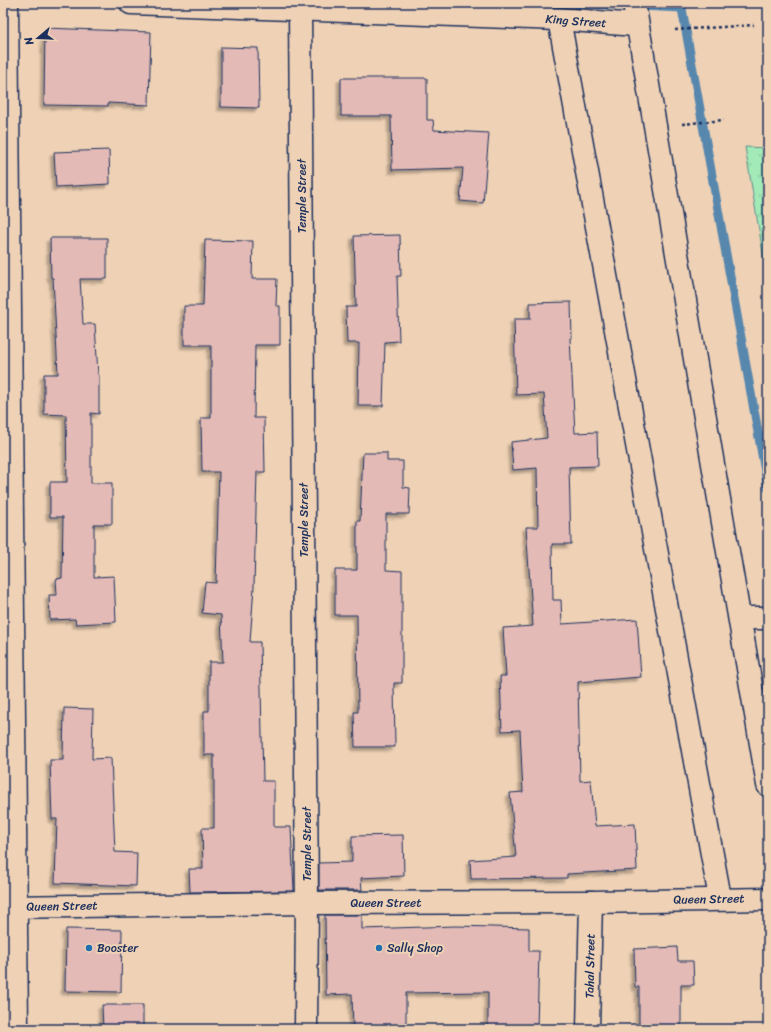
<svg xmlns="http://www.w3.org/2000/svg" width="771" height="1032" viewBox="0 0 771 1032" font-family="Sriracha,sans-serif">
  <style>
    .park { fill: url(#park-tufts); stroke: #5e8c8a }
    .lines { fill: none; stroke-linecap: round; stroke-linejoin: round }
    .stream { stroke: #5987ae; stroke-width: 9 }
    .building { fill: #e3bab6; stroke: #1b2f5e; filter: url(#shadow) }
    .minor-casing { stroke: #1b2f5e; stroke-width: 25 }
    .path { stroke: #1b2f5e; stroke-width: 2.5; stroke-dasharray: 3 3; stroke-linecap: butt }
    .minor { stroke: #efd2b5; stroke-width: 22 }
    .poi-dot { fill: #1f6fb2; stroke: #efd2b5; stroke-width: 1.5 }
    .labels { text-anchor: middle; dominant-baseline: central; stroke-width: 4; stroke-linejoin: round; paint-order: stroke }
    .street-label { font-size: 12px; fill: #1b2f5e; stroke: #efd2b5 }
    .poi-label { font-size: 12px; fill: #1b2f5e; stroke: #efd2b5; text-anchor: start }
  </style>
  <defs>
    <pattern id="park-tufts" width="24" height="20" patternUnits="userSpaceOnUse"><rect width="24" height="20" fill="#a2eab7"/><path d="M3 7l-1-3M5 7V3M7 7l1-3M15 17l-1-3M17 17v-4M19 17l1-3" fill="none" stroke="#8bc9a0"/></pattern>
    <filter id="shadow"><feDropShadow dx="-3.5" dy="3.5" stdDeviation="1" flood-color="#0004"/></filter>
  </defs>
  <rect width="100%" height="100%" fill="#efd2b5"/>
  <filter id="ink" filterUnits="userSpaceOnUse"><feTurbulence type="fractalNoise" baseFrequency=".025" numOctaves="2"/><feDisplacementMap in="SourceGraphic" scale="8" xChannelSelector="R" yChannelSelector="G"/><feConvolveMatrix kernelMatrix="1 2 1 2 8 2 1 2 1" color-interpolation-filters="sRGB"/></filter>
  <g filter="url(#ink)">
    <path class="park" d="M745 147 768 148V283Z"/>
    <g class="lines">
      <g class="stream">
        <path d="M576 3 682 8"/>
        <path d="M681 3 768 488"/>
      </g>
    </g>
    <g class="building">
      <path d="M45 28 151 32 149 105 108 103V106L44 105Z"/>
      <path d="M221 47 258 48 259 108 221 107Z"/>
      <path d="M341 78H427V120H433L434 130 489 133 483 203 460 201 463 168 392 170 391 116H341Z"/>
      <path d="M109 150 110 184 56 187 54 152Z"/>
      <path d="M400 235 401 276H397L399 341 385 342 383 406H358L359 343H347L346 307H356L354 236Z"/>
      <path d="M50 238H107V279H80L83 324H95L98 375H99V414L91 413V483H112V524H94V577L114 576 116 622 76 624 75 619 50 620 49 595H57L56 579 62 578 63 517H50V482H67L66 415 44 414V374H58L53 278H51Z"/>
      <path d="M205 240 253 241 252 279H277L276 306H280V345H255L254 418H264L265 472H257L254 587 250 642H260L263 781H274V827H291L294 891 190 892 189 869H203L202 828H214V755H204V711H209V662H223L221 615 202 613 205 582 216 583 219 472H202L201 418H211V345H184V306H203Z"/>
      <path d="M571 302 572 338H570L575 433 597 432 598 466 569 467 571 544H552L553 600H561L562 624 637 619 641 677 578 682 580 781 591 780 595 826 635 824 637 870 567 874V878L471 879 470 860 516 857 510 793 523 792 520 730 502 731 500 676H506L503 628 533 626 526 527H538L537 468 513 470 511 442 547 438 544 394 516 395 514 319H530V303Z"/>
      <path d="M363 453H387V461H403V487L410 488 409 514H386V570L402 571V683H394L395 747H355L354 712H358L357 615H335V570H357V521H360Z"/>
      <path d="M64 708 93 709 92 759 111 758 115 852 137 853 136 886 55 883 57 819H52L50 760H63Z"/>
      <path d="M403 835 404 876 361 878 362 890H319V863L352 862V836Z"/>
      <path d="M325 915H362V929L456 926 529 928V951H539L537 1029H488V992L406 993V1029H353L352 994 326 995Z"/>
      <path d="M66 929 122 930 121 992 65 991Z"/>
      <path d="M677 947 678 961H693L694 985H681V1029H639V987H635L634 949Z"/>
      <path d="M102 1005H143V1029H103Z"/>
    </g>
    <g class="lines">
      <g class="minor-casing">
        <g id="minor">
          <path d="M7 3 17 1029"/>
          <path d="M131 3 559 19 636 25"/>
          <path d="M634 3 768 785"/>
          <path d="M300 10 307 903 306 1029"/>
          <path d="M559 19 720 898"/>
          <path d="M740 618H768"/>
          <path d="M3 907 307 903 591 902 768 899"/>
          <path d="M588 1029 591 902"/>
        </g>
      </g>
      <g class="path">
        <path d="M675 30 754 25"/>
        <path d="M682 124 724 120"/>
      </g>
      <use href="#minor" class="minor"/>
    </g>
  </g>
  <g class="poi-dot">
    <circle cx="89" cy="948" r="4"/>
    <circle cx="379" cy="948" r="4"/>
  </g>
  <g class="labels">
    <g class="street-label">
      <text transform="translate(576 21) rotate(4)">King Street</text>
      <text transform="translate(302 196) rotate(-90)">Temple Street</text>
      <text transform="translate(304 520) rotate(-90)">Temple Street</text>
      <text transform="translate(307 844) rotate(-90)">Temple Street</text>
      <text transform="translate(709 899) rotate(-1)">Queen Street</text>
      <text x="386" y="903">Queen Street</text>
      <text transform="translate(62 906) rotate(-1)">Queen Street</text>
      <text transform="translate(590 966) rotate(-89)">Tahal Street</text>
    </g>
    <g class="poi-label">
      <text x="97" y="948">Booster</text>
      <text x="387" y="948">Sally Shop</text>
    </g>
  </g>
  <rect width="771" height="1032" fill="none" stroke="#efd2b5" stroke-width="16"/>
  <rect x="8" y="8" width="755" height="1016" fill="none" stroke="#1b2f5e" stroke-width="1.5" filter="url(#ink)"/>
  <g transform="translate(38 38) rotate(251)" stroke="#efd2b5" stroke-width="3" paint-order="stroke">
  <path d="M0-3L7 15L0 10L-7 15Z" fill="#1b2f5e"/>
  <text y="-6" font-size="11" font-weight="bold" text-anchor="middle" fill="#1b2f5e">N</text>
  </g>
</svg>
